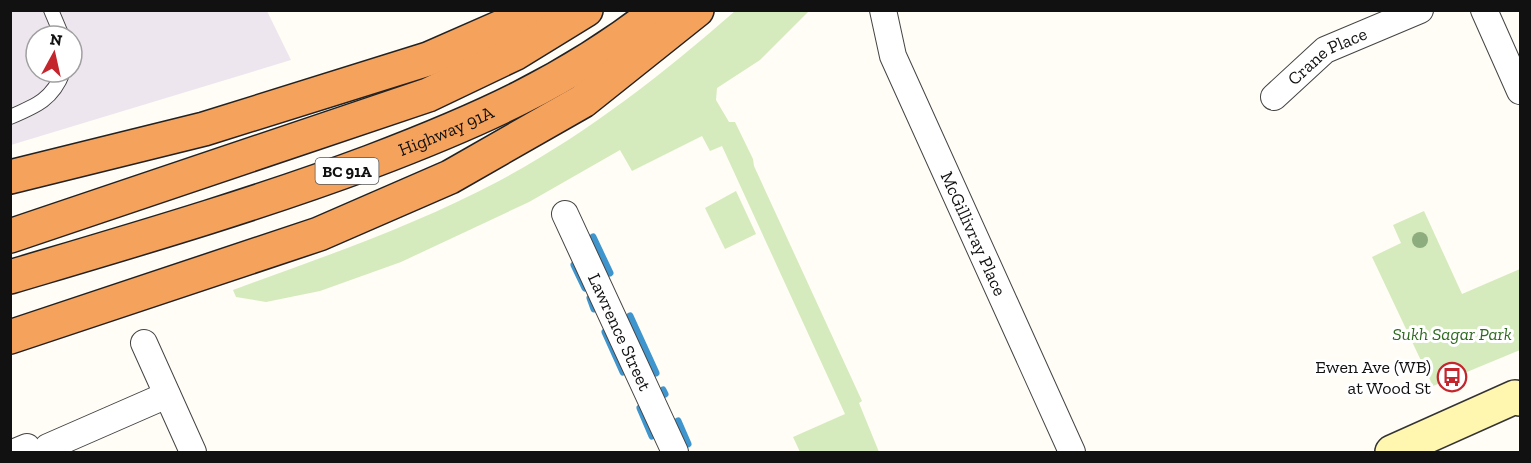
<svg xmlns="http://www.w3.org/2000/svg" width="1531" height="463" viewBox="0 0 1531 463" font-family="'Zilla Slab',serif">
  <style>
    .industrial { fill: #eee6ef; fill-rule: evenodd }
    .green { fill: #d5ebbd }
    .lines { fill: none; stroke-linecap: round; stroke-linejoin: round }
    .stream { stroke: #3f96cf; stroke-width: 7 }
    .lane-casing { stroke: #444; stroke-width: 16 }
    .street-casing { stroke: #444; stroke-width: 28 }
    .secondary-casing { stroke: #333; stroke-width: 36 }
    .highway-casing { stroke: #222; stroke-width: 36 }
    .lane { stroke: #fff; stroke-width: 14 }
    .street { stroke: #fff; stroke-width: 26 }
    .secondary { stroke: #fff6b0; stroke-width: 33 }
    .highway { stroke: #f5a25d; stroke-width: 33 }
    .tree { fill: #8dad7f }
    .labels { text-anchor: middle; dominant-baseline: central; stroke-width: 6; stroke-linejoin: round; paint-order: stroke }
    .shield { fill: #fff; stroke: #585858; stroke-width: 1.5 }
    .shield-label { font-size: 16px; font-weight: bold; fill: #111 }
    .street-label { font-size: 18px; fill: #111; stroke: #fff }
    .park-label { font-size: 18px; font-style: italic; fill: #2f6b1f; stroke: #fff }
    .poi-label { font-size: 18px; fill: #111; stroke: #fff; text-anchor: end }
  </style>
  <rect width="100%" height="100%" fill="#fffdf5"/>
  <path class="industrial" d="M11 11H267L291 60 11 145ZM36 36H72V72H36Z"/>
  <g class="green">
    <path d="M735 11H809L760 60 717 88 716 100 729 122H735L753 159 754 166 862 401 859 403 879 452H800L793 437 845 414 722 146 710 151 702 136 632 171 620 150 529 202 401 262 320 291 266 302 236 297 233 290C323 257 414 226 499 181 585 135 662 75 735 11Z"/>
    <path d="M736 191 756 234 725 249 705 208Z"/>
    <path d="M1424 211 1462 294 1520 269V350L1433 386 1372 257 1401 243 1393 225Z"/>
  </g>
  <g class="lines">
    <g class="stream">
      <path d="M593 237 610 273"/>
      <path d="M574 265 585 288"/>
      <path d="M590 298 594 309"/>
      <path d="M630 316 656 373"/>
      <path d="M605 332 623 372"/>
      <path d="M663 390 665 394"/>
      <path d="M640 408 652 436"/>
      <path d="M678 421 688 444"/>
    </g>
    <g class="lane-casing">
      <g id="lane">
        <path d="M51 10 62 36"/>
        <path d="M10 117C36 106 53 99 63 72"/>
      </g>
    </g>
    <g class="street-casing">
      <g id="street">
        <path id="s1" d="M883 10 893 56 1072 452"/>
        <path d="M1484 10 1520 91"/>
        <path id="s2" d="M1274 97 1325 50 1420 10"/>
        <path id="s3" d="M565 214 675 452"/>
        <path d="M144 343 193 452"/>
        <path d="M48 447 167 395"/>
        <path d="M15 452 27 447"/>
      </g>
    </g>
    <g class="secondary-casing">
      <path id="secondary" d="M1392 452 1515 397 1520 399"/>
    </g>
    <g class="highway-casing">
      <g id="highway">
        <path d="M10 177 204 129 428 59 540 10"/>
        <path d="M10 236 428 95 516 53 586 10"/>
        <path id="s4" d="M10 277C131 241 252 206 370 162 478 121 567 82 659 10"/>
        <path d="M10 337 319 234 450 177 583 101 697 10"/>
      </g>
    </g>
    <use href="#lane" class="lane"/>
    <use href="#street" class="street"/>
    <use href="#secondary" class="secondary"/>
    <use href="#highway" class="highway"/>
  </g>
  <circle class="tree" cx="1420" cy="240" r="8"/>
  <defs>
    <g id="bus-ring" transform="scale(1.5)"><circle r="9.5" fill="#fff" stroke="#c4262e" stroke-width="1.5"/><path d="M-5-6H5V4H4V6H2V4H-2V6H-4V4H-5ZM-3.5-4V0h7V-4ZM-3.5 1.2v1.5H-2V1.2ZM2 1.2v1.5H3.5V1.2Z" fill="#c4262e"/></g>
  </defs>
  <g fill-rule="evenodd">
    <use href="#bus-ring" x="1452" y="377"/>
  </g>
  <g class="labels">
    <rect class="shield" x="315.5" y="158" width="63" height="26" rx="4.5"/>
    <g class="shield-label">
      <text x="347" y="171">BC 91A</text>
    </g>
    <g class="street-label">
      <text stroke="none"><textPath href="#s2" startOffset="68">Crane Place</textPath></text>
      <text stroke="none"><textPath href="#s4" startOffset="460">Highway 91A</textPath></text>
      <text stroke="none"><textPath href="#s1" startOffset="242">McGillivray Place</textPath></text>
      <text stroke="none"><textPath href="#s3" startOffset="130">Lawrence Street</textPath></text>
    </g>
    <g class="park-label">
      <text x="1452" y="334">Sukh Sagar Park</text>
    </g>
    <g class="poi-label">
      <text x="1431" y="367">Ewen Ave (WB)<tspan x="1431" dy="21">at Wood St</tspan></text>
    </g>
  </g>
  <rect width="1531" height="463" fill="none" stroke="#111111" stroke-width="24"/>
  <g transform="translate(54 54) rotate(8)"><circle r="28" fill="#ffffff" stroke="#a0a0a0" stroke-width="1.5"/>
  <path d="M0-4.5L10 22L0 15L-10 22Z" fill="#c4262e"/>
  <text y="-9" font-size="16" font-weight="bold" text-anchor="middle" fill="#111111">N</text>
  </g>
</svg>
